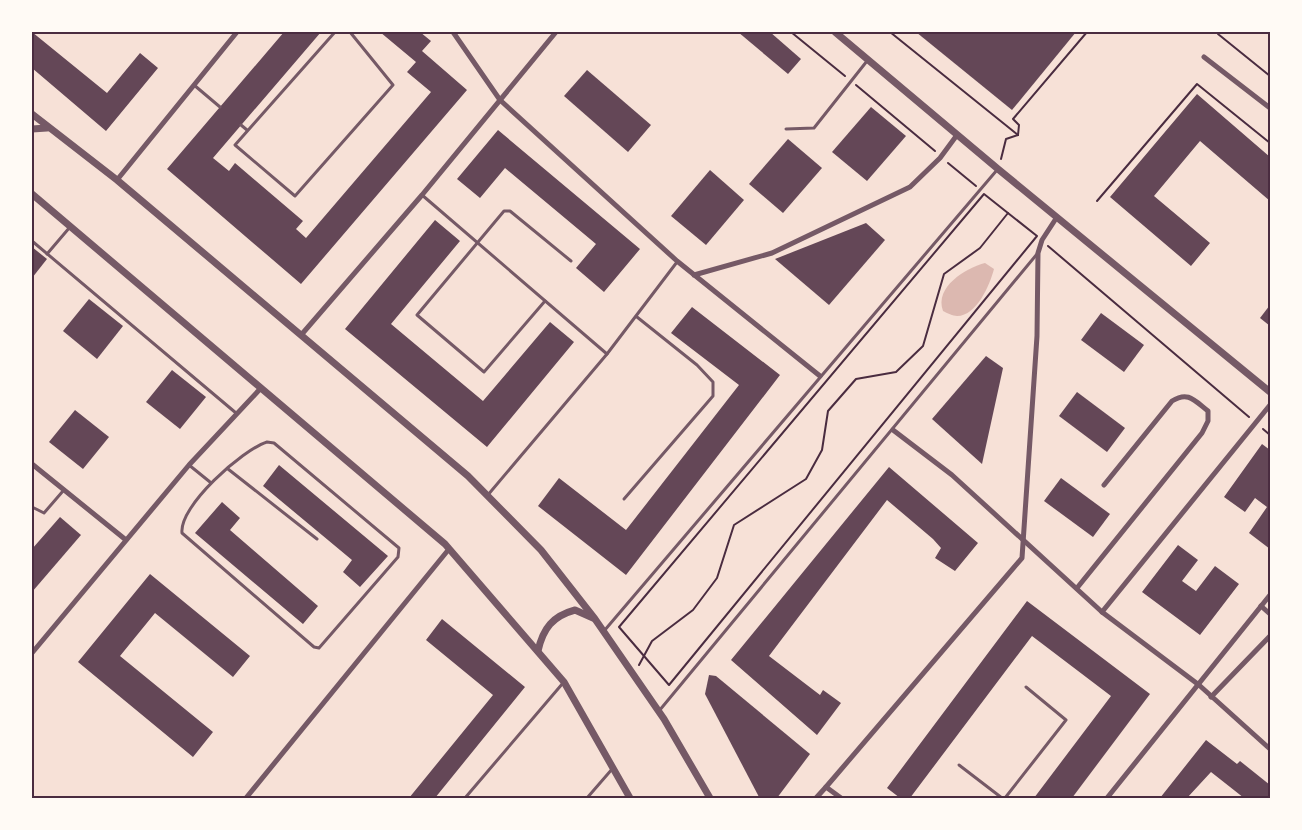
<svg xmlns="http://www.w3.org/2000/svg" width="1302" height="830" viewBox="0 0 1302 830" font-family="'DM Sans',sans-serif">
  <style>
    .water { fill: #dcb8b0 }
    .building { fill: #644757 }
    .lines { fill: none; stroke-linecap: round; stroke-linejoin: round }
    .path { stroke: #4a2c40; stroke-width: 2 }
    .service { stroke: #755966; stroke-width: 3 }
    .minor { stroke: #755966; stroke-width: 5 }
    .tertiary { stroke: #755966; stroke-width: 7 }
    .neatline { fill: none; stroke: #4a2c40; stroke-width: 2 }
  </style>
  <rect width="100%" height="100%" fill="#f7e1d7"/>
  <path class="water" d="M985 263 994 269C990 284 977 316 957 316 953 316 947 313 943 311 934 287 966 268 985 263Z"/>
  <g class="building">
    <path d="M32 32 107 93 140 53 158 68 106 131 32 68Z"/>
    <path d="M284 32H321L213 158 229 171 235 163 303 221 296 229 306 238 431 92 407 72 416 62 380 32H420L431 41 422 51 467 90 301 284 167 169Z"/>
    <path d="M738 32H770L801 59 788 74Z"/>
    <path d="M916 32H1076L1012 110Z"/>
    <path d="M587 70 651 125 628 152 564 96Z"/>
    <path d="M1197 94 1270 157V201L1200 141 1154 196 1210 243 1191 266 1110 197Z"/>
    <path d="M871 107 906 136 867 181 832 152Z"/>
    <path d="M498 130 640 249 604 292 576 268 596 244 505 168 480 198 457 179Z"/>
    <path d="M788 139 822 168 783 213 749 184Z"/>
    <path d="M710 170 744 200 706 245 671 216Z"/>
    <path d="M435 220 460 241 391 324 483 401 550 322 574 342 487 447 345 329Z"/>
    <path d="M866 223 885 240 829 305 775 259Z"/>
    <path d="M32 247 47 259 32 278Z"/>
    <path d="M89 299 123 326 97 359 63 331Z"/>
    <path d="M1270 305V326L1260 318Z"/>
    <path d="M692 307 780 375 626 575 538 506 559 478 626 530 739 385 671 333Z"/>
    <path d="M1101 313 1144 345 1124 372 1081 340Z"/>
    <path d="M986 356 1003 368 982 464 932 419Z"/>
    <path d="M172 370 206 397 180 429 146 402Z"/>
    <path d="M1077 392 1125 428 1107 452 1059 416Z"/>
    <path d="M75 410 109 437 83 469 49 442Z"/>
    <path d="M1262 444 1270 450V549L1249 533 1267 507 1255 498 1245 512 1224 497Z"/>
    <path d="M279 465 388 556 360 587 343 572 352 560 263 486Z"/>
    <path d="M889 467 978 543 955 571 935 558 941 548 933 539 887 500 769 656 820 695 823 690 841 703 817 735 731 660Z"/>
    <path d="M1061 478 1110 514 1093 537 1044 501Z"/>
    <path d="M222 502 240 518 230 530 318 606 303 624 195 533Z"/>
    <path d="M60 517 81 535 32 592V549Z"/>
    <path d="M1178 545 1198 560 1182 581 1196 591 1215 566 1239 584 1200 635 1142 592Z"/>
    <path d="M150 574 250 656 233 677 155 613 120 656 213 732 193 757 78 662Z"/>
    <path d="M1027 601 1150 694 1072 798H1034L1111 696 1032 636 910 798H900L887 788Z"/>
    <path d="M442 619 525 687 435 798H409L493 695 426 640Z"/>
    <path d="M709 675 716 676 810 754 777 798 759 797 705 694Z"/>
    <path d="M1206 740 1237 764 1240 761 1270 785V798H1244L1211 772 1187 798H1160Z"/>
  </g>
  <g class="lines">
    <g class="path">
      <path d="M791 32 845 76"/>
      <path d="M890 32 1018 135"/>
      <path d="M1221 32 1218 34 1270 76"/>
      <path d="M856 85 935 151"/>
      <path d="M1018 135 1019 125 1013 119 1087 32"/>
      <path d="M1001 159 1006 139 1018 135"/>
      <path d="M948 163 976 186"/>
      <path d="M984 194 1037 236 669 685 619 627Z"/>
      <path d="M1097 201 1197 84 1270 143"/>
      <path d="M1048 246 1249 417"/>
      <path d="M1263 429 1270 435"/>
      <path d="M639 665 652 641 693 610 717 578 734 525 806 479 822 450 828 411 856 379 896 372 923 346 944 274 980 248 1008 213"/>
    </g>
    <g class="service">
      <path d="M335 32 235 145 295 196 393 85 350 32"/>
      <path d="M194 85 220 107"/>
      <path d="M241 125 247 130"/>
      <path d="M786 129 814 128 867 61"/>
      <path d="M422 195 607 354 487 496"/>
      <path d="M32 241 236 413"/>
      <path d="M47 254 70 227"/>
      <path d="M545 301 484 372 417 315 504 211H510L571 261"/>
      <path d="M607 354 677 262"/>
      <path d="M267 442 274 443 399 548 398 557 319 648 314 647 182 533C179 506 242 450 267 442Z"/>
      <path d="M189 465 210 482"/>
      <path d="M228 469 317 539"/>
      <path d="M624 499 713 396V382L697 365 637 317"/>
      <path d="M32 507 44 513 63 491"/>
      <path d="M604 631 997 170"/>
      <path d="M659 711 1037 254"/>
      <path d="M959 765 1002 798"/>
      <path d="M465 798 563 683"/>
      <path d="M587 798 613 768"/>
      <path d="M1005 798 1066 720 1026 687"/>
    </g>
    <g class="minor">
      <path d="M453 32 500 100 677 261 820 376"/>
      <path d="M1204 57 1270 108"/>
      <path d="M117 180 237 32"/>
      <path d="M694 275 772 253 910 187 940 158 957 135"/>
      <path d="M302 334 422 195 556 32"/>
      <path d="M893 430 952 475 1102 612 1199 685 1270 749"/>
      <path d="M32 464 126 540"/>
      <path d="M1077 588 1202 433 1208 421V411C1194 400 1188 391 1172 401L1104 485"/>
      <path d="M1261 606 1270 614"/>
      <path d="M1102 612 1270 405"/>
      <path d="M32 653 189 465 261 388"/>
      <path d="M1211 697 1270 636"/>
      <path d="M826 787 1022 558 1037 336 1038 253 1042 240 1057 217"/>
      <path d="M246 798 449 549"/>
      <path d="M816 798 826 787 841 798"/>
      <path d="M1107 798 1270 595"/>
    </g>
    <g class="tertiary">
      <path d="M835 32 998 169 1270 392"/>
      <path d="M32 114 117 180 468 476 541 550 595 619 664 719 710 798"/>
      <path d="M32 129 47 128"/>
      <path d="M32 194 445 544 564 682 630 798"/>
      <path d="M538 651C543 628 553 616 575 610L593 618"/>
    </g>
  </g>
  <rect width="1302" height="830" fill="none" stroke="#fffaf5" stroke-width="66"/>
  <rect x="33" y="33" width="1236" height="764" class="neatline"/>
</svg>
